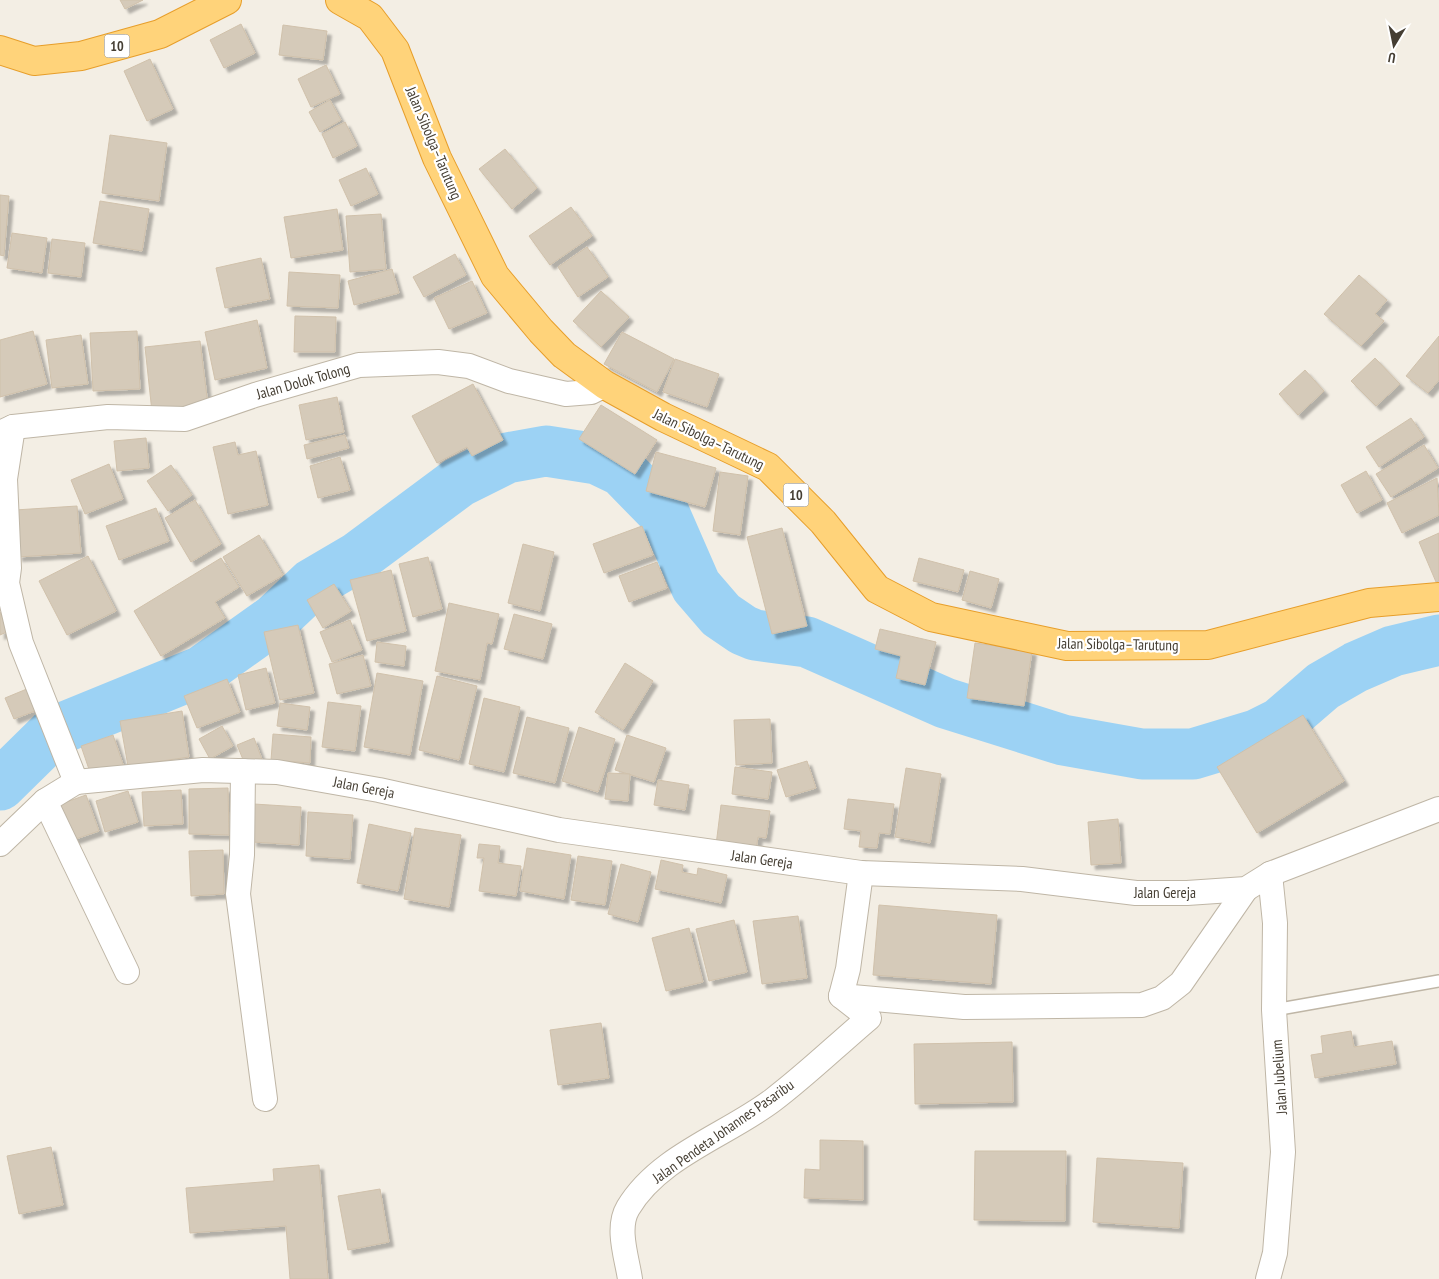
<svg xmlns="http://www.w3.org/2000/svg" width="1439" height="1279" viewBox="0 0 1439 1279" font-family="'PT Sans Narrow',sans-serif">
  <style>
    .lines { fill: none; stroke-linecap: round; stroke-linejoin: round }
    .river { stroke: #9cd2f4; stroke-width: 51 }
    .building { fill: #d5cab9; stroke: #d0c1ab; filter: url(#shadow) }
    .service-casing { stroke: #bfb6a6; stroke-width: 14 }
    .minor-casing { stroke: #bfb6a6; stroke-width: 26 }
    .trunk-casing { stroke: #e79e2a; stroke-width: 30 }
    .service { stroke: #fff; stroke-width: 11 }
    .minor { stroke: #fff; stroke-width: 24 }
    .trunk { stroke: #ffd37a; stroke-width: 28 }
    .labels { text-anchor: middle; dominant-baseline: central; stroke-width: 4.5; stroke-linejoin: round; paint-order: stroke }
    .shield { fill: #fff; stroke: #7d7870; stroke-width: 1 }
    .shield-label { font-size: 14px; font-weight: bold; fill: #453e33 }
    .street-label { font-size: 15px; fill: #453e33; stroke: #fff }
  </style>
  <defs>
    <filter id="shadow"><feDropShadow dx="4.5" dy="4.5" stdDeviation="1" flood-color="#0004"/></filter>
  </defs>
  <rect width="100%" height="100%" fill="#f3eee4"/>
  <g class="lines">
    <path class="river" d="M0 785 55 731 202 671 275 619 312 584 358 557 459 482 507 458 546 451 597 459 622 471 665 515 696 586 721 615 743 630 755 635 807 642 945 703 1063 740 1142 754H1193L1256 735 1280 723 1323 686 1356 667 1393 651 1439 640"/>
  </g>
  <g class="building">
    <path d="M120 0H143L125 9Z"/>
    <path d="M241 24 255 53 224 68 210 40Z"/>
    <path d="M283 25 327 31 323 60 279 55Z"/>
    <path d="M150 59 173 109 147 121 124 71Z"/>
    <path d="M326 65 340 94 311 107 298 79Z"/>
    <path d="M330 100 341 120 320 132 309 112Z"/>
    <path d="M345 122 357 146 333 158 322 134Z"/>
    <path d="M110 135 167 143 159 201 102 193Z"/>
    <path d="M505 149 537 188 512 209 479 169Z"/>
    <path d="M366 168 378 194 351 206 339 180Z"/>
    <path d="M0 195 9 196 4 256 0 255Z"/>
    <path d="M100 201 149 209 142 251 93 243Z"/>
    <path d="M571 207 592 236 550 265 529 236Z"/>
    <path d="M337 209 343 250 291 258 284 217Z"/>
    <path d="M381 214 386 269 350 272 346 216Z"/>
    <path d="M12 233 47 238 42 273 7 268Z"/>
    <path d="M52 239 85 243 81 277 48 273Z"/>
    <path d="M587 247 608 277 578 297 558 267Z"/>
    <path d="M455 254 466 275 424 297 413 277Z"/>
    <path d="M261 258 270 299 225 308 216 268Z"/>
    <path d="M392 269 399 293 354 305 348 281Z"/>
    <path d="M289 272 340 275 338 308 287 306Z"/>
    <path d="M1359 275 1387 300 1375 314 1384 321 1361 346 1324 314Z"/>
    <path d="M472 281 487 313 449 329 434 298Z"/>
    <path d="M601 291 629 317 601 347 573 321Z"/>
    <path d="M295 316 336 317 335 352H294Z"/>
    <path d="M257 320 267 368 215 380 205 332Z"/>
    <path d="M33 331 47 384 0 397V340Z"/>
    <path d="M137 331 140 389 93 391 90 333Z"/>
    <path d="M622 332 674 359 657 392 604 364Z"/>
    <path d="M81 335 88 384 52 388 46 340Z"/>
    <path d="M1439 336V380L1428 393 1406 376Z"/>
    <path d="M200 341 208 405 152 412 145 347Z"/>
    <path d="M1375 358 1400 384 1376 406 1351 381Z"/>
    <path d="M675 359 719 374 707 407 663 392Z"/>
    <path d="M1305 370 1324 391 1298 415 1279 394Z"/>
    <path d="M473 384 503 440 472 456 467 447 437 463 412 416Z"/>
    <path d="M337 397 344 432 306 440 299 405Z"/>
    <path d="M601 405 657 440 635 474 579 439Z"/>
    <path d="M1411 418 1424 437 1379 467 1366 447Z"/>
    <path d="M345 435 349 448 307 459 304 445Z"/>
    <path d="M146 438 149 468 117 471 114 441Z"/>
    <path d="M235 442 238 455 256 451 268 505 228 514 213 447Z"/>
    <path d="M1424 445 1438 468 1391 497 1376 474Z"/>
    <path d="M656 452 716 468 705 507 646 491Z"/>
    <path d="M340 457 350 490 318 498 310 466Z"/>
    <path d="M109 464 123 499 85 514 71 480Z"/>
    <path d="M171 465 192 495 168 511 147 481Z"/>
    <path d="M1366 471 1382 500 1357 513 1341 485Z"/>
    <path d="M720 472 748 476 740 535 713 531Z"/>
    <path d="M1437 478 1439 515 1402 533 1387 503Z"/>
    <path d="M195 500 221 544 191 562 165 518Z"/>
    <path d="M77 506 81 553 18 557 15 510Z"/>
    <path d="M156 508 169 541 119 560 106 526Z"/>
    <path d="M642 526 653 555 604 573 593 544Z"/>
    <path d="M782 528 807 626 772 634 747 537Z"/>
    <path d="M1439 533V581L1436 582 1419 542Z"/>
    <path d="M259 535 283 575 247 596 223 557Z"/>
    <path d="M523 544 554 552 540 611 508 603Z"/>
    <path d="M88 556 116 611 67 635 39 581Z"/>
    <path d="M428 557 442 609 413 617 399 564Z"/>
    <path d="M221 558 239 587 215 602 225 618 161 656 134 611Z"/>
    <path d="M919 558 964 570 958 592 913 581Z"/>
    <path d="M657 562 667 588 629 602 619 576Z"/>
    <path d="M391 570 406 631 367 641 350 580Z"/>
    <path d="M970 571 999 579 991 608 962 600Z"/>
    <path d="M334 584 351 611 323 628 307 600Z"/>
    <path d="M449 603 499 614 492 644 487 643 480 680 435 671Z"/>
    <path d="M0 612 9 631 0 635Z"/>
    <path d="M514 614 552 624 543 659 504 649Z"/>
    <path d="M350 620 362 650 332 662 320 632Z"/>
    <path d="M298 625 314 693 280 700 264 632Z"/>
    <path d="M880 629 936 642 925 685 896 678 901 656 875 649Z"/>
    <path d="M377 642 406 646 404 666 375 662Z"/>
    <path d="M975 643 1032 651 1024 706 967 698Z"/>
    <path d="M363 655 371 686 337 694 329 664Z"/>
    <path d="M625 663 653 681 623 730 595 712Z"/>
    <path d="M266 668 275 703 246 710 238 675Z"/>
    <path d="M377 673 423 681 410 755 364 747Z"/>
    <path d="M437 676 477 686 459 760 419 750Z"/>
    <path d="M227 679 240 712 197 728 184 696Z"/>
    <path d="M34 686 43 708 14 719 5 698Z"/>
    <path d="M484 698 520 707 504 772 469 764Z"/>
    <path d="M328 702 361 706 355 751 322 747Z"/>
    <path d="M280 703 310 707 307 730 277 726Z"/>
    <path d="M182 711 189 757 128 766 120 721Z"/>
    <path d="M1303 715 1344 781 1257 833 1217 767Z"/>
    <path d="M527 717 569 728 555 783 513 773Z"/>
    <path d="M770 719 772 763 736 765 734 720Z"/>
    <path d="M222 726 233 746 210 759 199 739Z"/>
    <path d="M579 727 615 739 598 792 562 781Z"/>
    <path d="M273 734 311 737 310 763 271 760Z"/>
    <path d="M113 735 124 767 92 778 81 746Z"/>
    <path d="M627 735 666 748 654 782 615 770Z"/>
    <path d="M254 738 263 762 247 769 237 745Z"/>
    <path d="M807 761 816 788 786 797 777 770Z"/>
    <path d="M735 767 772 772 768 799 732 794Z"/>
    <path d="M906 768 941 774 930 843 895 837Z"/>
    <path d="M608 773 630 774 628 801 605 799Z"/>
    <path d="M658 780 689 785 685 810 654 805Z"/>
    <path d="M228 788 229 835 189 834V789Z"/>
    <path d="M181 790 183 824 144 826 142 792Z"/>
    <path d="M128 791 138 822 105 832 96 801Z"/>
    <path d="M86 795 99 831 67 842 55 806Z"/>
    <path d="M848 799 894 804 890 834 879 833 877 848 859 847 861 831 844 829Z"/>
    <path d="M254 804 301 807 299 845 252 842Z"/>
    <path d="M721 805 770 811 766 838 758 837 756 850 716 845Z"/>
    <path d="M308 812 353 815 350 859 306 856Z"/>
    <path d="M1118 819 1121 863 1091 865 1088 822Z"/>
    <path d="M369 824 411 833 398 891 357 883Z"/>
    <path d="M415 828 461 835 449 907 404 899Z"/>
    <path d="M479 844 500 846 498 863 521 866 516 896 479 891 484 858H477Z"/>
    <path d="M527 848 571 855 564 899 520 891Z"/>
    <path d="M223 850 224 894 191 896 189 851Z"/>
    <path d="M578 856 612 861 605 905 571 900Z"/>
    <path d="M661 860 683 865 682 872 697 875 698 868 727 875 721 903 655 889Z"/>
    <path d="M621 864 651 872 638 922 608 914Z"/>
    <path d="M879 905 997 915 991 984 873 975Z"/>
    <path d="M798 916 807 978 762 984 753 921Z"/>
    <path d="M734 920 747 972 709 981 696 929Z"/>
    <path d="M689 928 703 982 666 991 652 938Z"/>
    <path d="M601 1023 609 1078 558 1085 550 1030Z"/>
    <path d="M1351 1031 1354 1047 1392 1041 1396 1064 1315 1078 1311 1055 1323 1053 1321 1036Z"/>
    <path d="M1012 1042 1013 1102 915 1104 914 1044Z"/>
    <path d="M820 1140 863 1141V1200L804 1198 805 1169 820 1170Z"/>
    <path d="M51 1147 63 1205 19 1214 7 1156Z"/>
    <path d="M975 1151H1066L1065 1221 974 1220Z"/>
    <path d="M1097 1158 1183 1163 1179 1228 1093 1222Z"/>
    <path d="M319 1165 328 1279H290L286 1226 190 1233 186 1188 274 1181 273 1169Z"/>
    <path d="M380 1189 389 1242 348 1250 338 1196Z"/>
  </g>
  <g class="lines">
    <g class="service-casing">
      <path id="service" d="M1274 1010 1439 981"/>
    </g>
    <g class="minor-casing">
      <g id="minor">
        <path d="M13 427 5 479 9 568 7 583 21 643 76 782"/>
        <path d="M0 433 13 427 108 417 185 419 255 395 359 365 438 362 469 366 509 381 566 394 591 392 605 385"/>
        <path d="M243 771 242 855 238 894 265 1099"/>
        <path d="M76 782 203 770 277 772 379 790 559 830 861 873 1022 879 1136 893H1187L1246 889 1270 874 1439 809"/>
        <path d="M45 801 127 972"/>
        <path d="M0 844 45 801 76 782"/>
        <path d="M841 996 964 1007 1142 1005 1162 998 1181 983 1246 889"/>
        <path d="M630 1279C627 1258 616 1228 628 1208 659 1156 727 1135 773 1100 806 1075 837 1045 869 1018L841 996 848 969 861 873"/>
        <path d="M1268 1279 1275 1253 1283 1152 1274 1010 1275 923 1270 874"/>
      </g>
    </g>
    <g class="trunk-casing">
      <g id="trunk">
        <path d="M340 0 370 17 395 50 437 158 495 276 541 331 564 355 605 385 663 417 768 467 823 522 877 589 931 617 1067 646 1208 645 1369 603 1439 597"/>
        <path d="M0 50 34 61 81 56 160 34 227 0"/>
      </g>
    </g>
    <use href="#service" class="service"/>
    <use href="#minor" class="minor"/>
    <use href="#trunk" class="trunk"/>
  </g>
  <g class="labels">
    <g class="shield">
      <rect x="104.5" y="34.5" width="25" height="23" rx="4"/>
      <rect x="783.5" y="483.5" width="25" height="23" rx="4"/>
    </g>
    <g class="shield-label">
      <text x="117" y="46">10</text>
      <text x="796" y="495">10</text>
    </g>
    <g class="street-label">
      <text transform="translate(434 143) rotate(67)">Jalan Sibolga–Tarutung</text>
      <text transform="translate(303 381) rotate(-16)">Jalan Dolok Tolong</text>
      <text transform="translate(709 439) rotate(26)">Jalan Sibolga–Tarutung</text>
      <text transform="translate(1118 644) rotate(1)">Jalan Sibolga–Tarutung</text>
      <text transform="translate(364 787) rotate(11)">Jalan Gereja</text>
      <text transform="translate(762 859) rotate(8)">Jalan Gereja</text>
      <text x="1165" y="892">Jalan Gereja</text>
      <text transform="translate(1279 1077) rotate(-94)">Jalan Jubelium</text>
      <text transform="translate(723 1131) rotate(-35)">Jalan Pendeta Johannes Pasaribu</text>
    </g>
  </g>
  <g transform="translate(1394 45) rotate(190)" stroke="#ffffff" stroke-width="4" paint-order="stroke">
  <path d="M0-4L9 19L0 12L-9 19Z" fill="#453e33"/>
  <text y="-8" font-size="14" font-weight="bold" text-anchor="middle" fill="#453e33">U</text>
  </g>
</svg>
